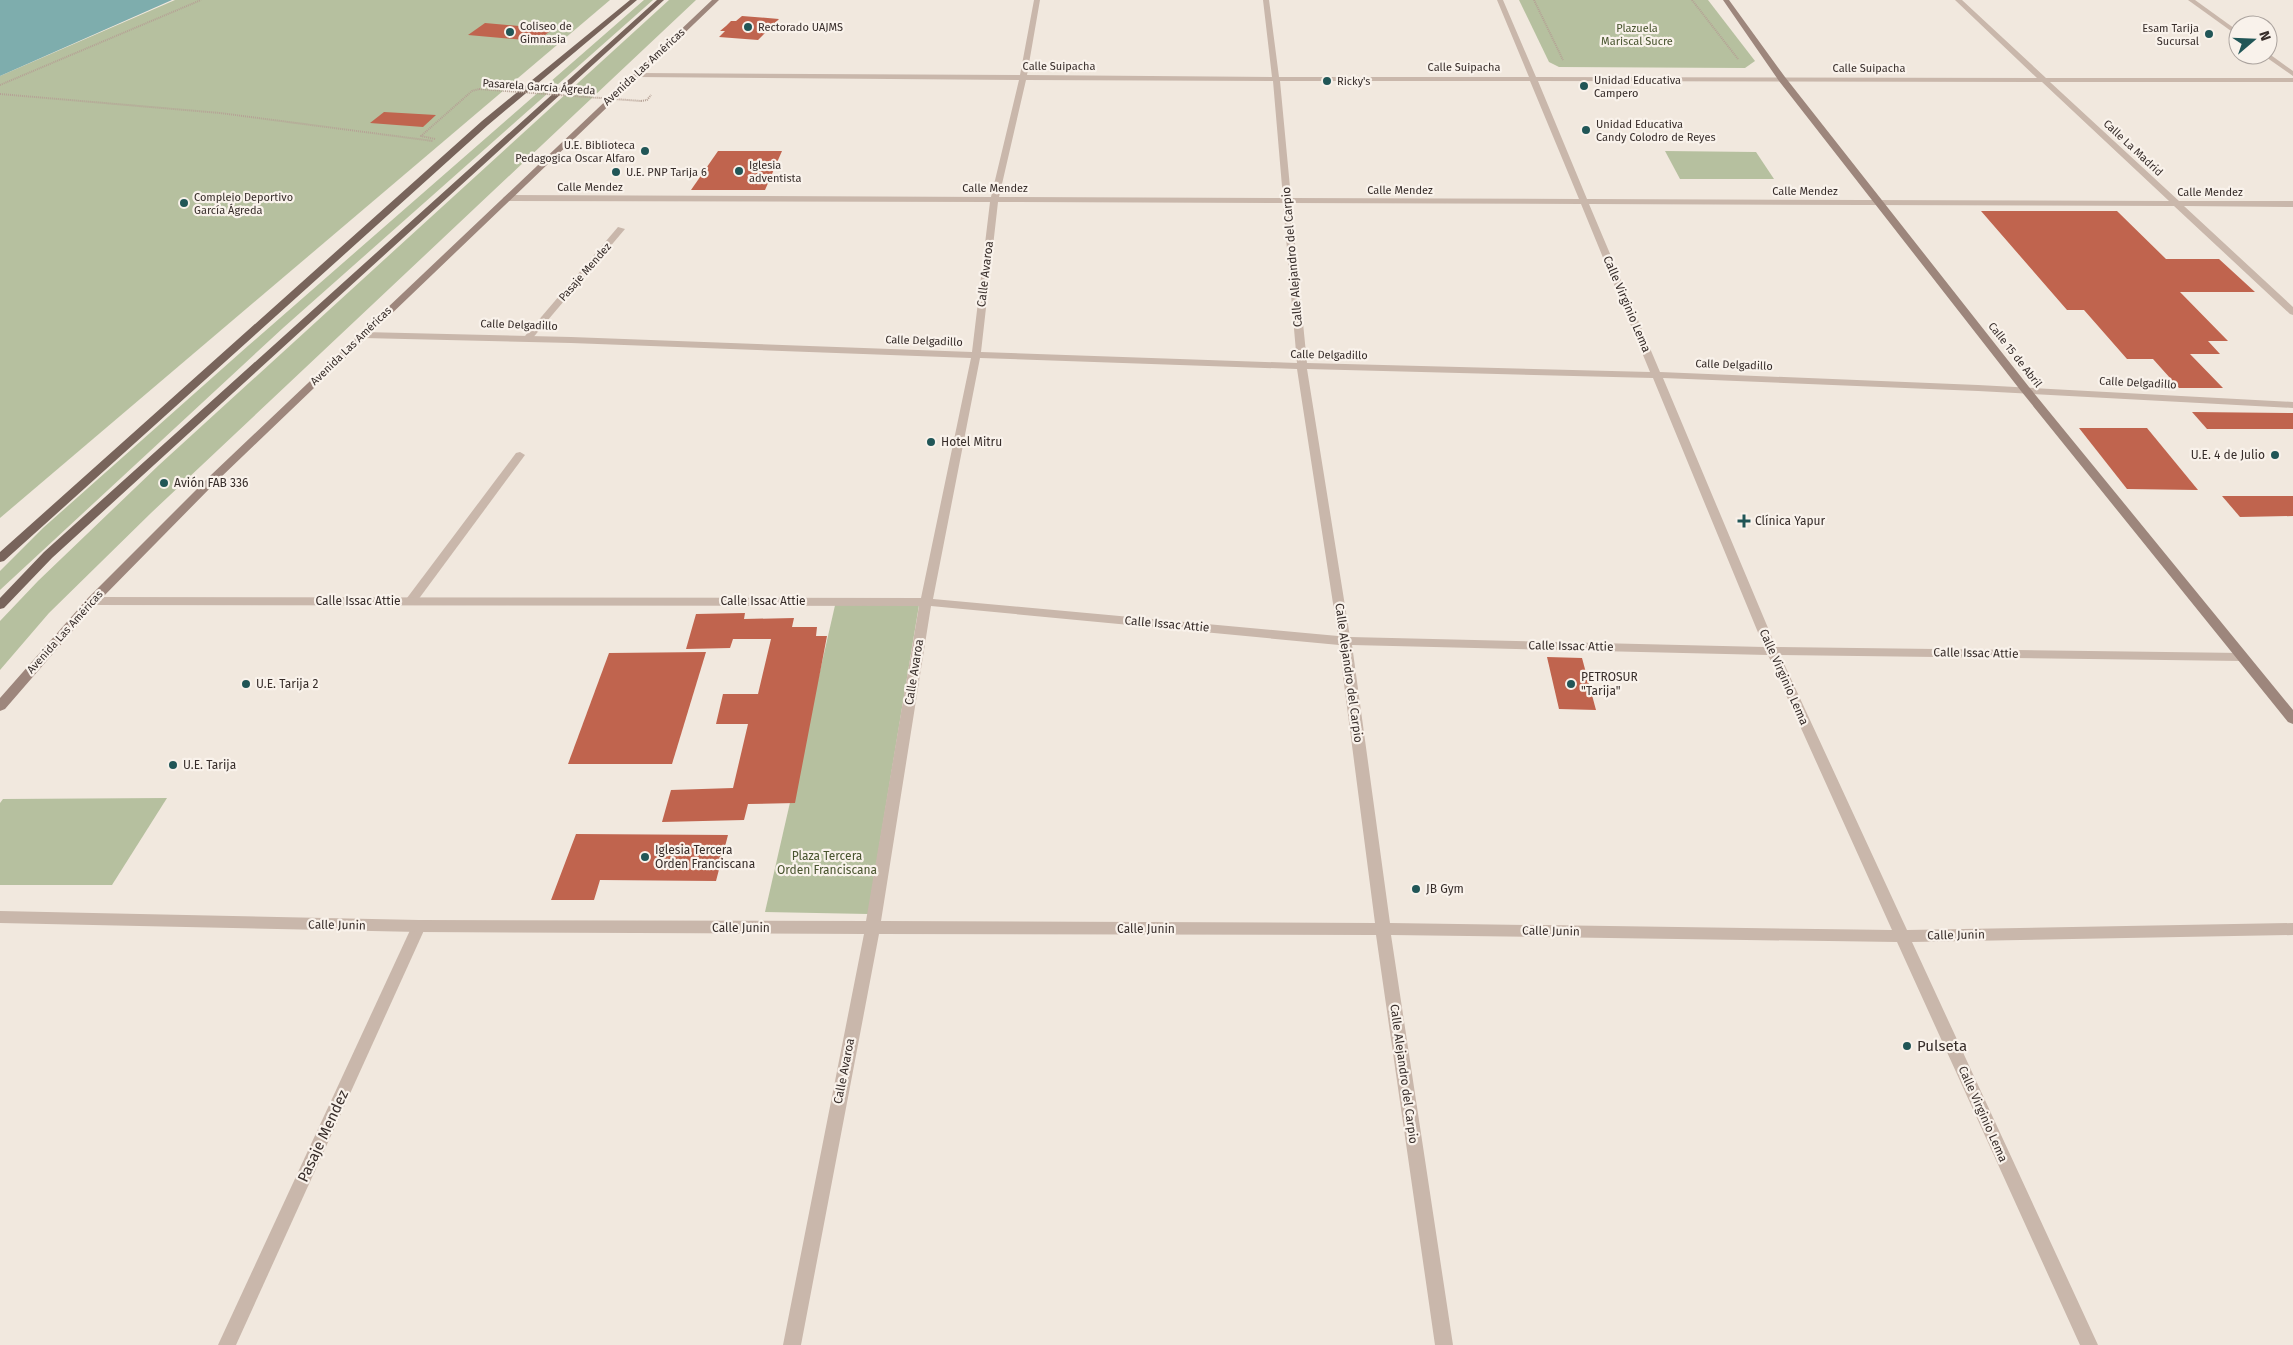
<svg xmlns="http://www.w3.org/2000/svg" width="2293" height="1345" viewBox="0 0 2293 1345" font-family="'Fira Sans',sans-serif">
  <style>
    .green { fill: #b6c09f }
    .water { fill: #7eadad }
    .building { fill: #c0644e }
    .lines { fill: none; stroke-linecap: round; stroke-linejoin: round }
    .path { stroke: #b5a195; stroke-width: 2; stroke-dasharray: 1 1; stroke-linecap: butt }
    .lane { fill: #c9b7ab; fill-rule: evenodd }
    .street { fill: #c9b7ab; fill-rule: evenodd }
    .secondary { fill: #9d867c; fill-rule: evenodd }
    .primary { fill: #78645b; fill-rule: evenodd }
    .path-bridge { stroke: #b5a195; stroke-width: 2; stroke-dasharray: 1 1; stroke-linecap: butt }
    .poi-dot { fill: #215657; stroke: #f9f2eb; stroke-width: 2 }
    .labels { text-anchor: middle; dominant-baseline: central; stroke-width: 4.5; stroke-linejoin: round; paint-order: stroke }
    .far-poi-label { font-size: 11px; fill: #372d2a; stroke: #f9f2eb; text-anchor: start }
    .far-park-label { font-size: 11px; fill: #48542e; stroke: #f9f2eb }
    .far-street-label { font-size: 11px; fill: #372d2a; stroke: #f9f2eb }
    .street-label { font-size: 12px; fill: #372d2a; stroke: #f9f2eb }
    .poi-label { font-size: 12px; fill: #372d2a; stroke: #f9f2eb; text-anchor: start }
    .park-label { font-size: 12px; fill: #48542e; stroke: #f9f2eb }
    .near-poi-label { font-size: 15px; fill: #372d2a; stroke: #f9f2eb; text-anchor: start }
    .near-street-label { font-size: 15px; fill: #372d2a; stroke: #f9f2eb }
  </style>
  <rect width="100%" height="100%" fill="#f1e8de"/>
  <g class="green">
    <path d="M175 0H610L0 518V76Z"/>
    <path d="M644 0H653L283 328 0 590V571L43 528 249 345Z"/>
    <path d="M669 0H696L151 513 49 613 0 670V621L38 581 159 465Z"/>
    <path d="M1519 0H1708L1755 61 1745 68 1559 67 1549 62Z"/>
    <path d="M1665 151 1756 152 1774 179H1680Z"/>
    <path d="M836 601 919 605 868 914 765 912Z"/>
    <path d="M167 798 112 885H0V803L3 799Z"/>
  </g>
  <path class="water" d="M0 0H172L0 76Z"/>
  <g class="building">
    <path d="M742 16 779 19 758 40 719 37 725 31H720L726 26 731 21H736Z"/>
    <path d="M485 23 553 29 537 41 468 35Z"/>
    <path d="M384 112 436 115 423 127 370 123Z"/>
    <path d="M718 151H782L765 190H691Z"/>
    <path d="M1981 211H2117L2166 259H2219L2255 292H2180L2228 341H2208L2220 354H2190L2223 388H2179L2153 359H2127L2084 310H2067Z"/>
    <path d="M2192 412 2293 413V429H2207Z"/>
    <path d="M2079 428H2147L2198 490 2127 489Z"/>
    <path d="M2222 496H2293V516L2240 517Z"/>
    <path d="M745 613 744 619 794 618 792 627H817L816 636H827L795 803 748 804 744 820 662 822 671 790 733 788 748 724H716L723 694H758L771 639H733L730 648 686 649 696 614Z"/>
    <path d="M706 652 672 764H568L609 653Z"/>
    <path d="M1547 657 1582 658 1596 710 1559 709Z"/>
    <path d="M576 834 728 835 716 881 600 880 594 900H551Z"/>
  </g>
  <g class="lines">
    <g class="path">
      <path d="M1534 0 1563 60"/>
      <path d="M1692 0 1738 59"/>
      <path d="M0 85 201 0"/>
      <path d="M0 94 220 113 433 141"/>
      <path d="M641 101 647 100 651 95"/>
      <path d="M435 139 421 136 472 91 479 89"/>
    </g>
    <g class="lane">
      <path d="M618 227 625 229 531 340H525V336Z"/>
      <path d="M520 452 525 455 415 604H407L405 601 407 598 516 453Z"/>
      <path d="M419 920 424 922 426 926 236 1345H218L412 926 414 922Z"/>
    </g>
    <g class="street">
      <path d="M1034 0H1040L1027 75 1272 77 1263 0H1269L1279 77H1529L1497 0H1503L1536 77 2037 78 1955 0H1962L2046 78H2293V82H2050L2179 201H2293V207L2184 206 2293 307V315L2290 314 2174 206 1589 204 1660 372 1978 385 2293 402V408L1978 391 1663 378 1776 647 2242 653 2248 657 2242 661 1780 655 1907 930 2293 923V935L1912 942 2098 1345H2080L1897 942 1391 935 1453 1345H1435L1376 935 879 934 801 1345H783L864 934 419 932 0 923V911L419 920 866 921 919 606 92 605 86 601 92 597 921 598 971 358 571 343 363 338 358 335 363 332 571 337 972 352 990 202 507 201 503 198 507 195 991 197 1019 80 636 77 632 75 636 73 1020 75ZM1026 80 1273 81 1283 198 999 197ZM1280 81H1530L1579 199 1291 198ZM1538 81 2042 82 2169 201 1587 199ZM998 202 1283 203 1297 363 981 352ZM1291 203 1581 204 1650 372 1307 363ZM980 358 1297 369 1338 636 933 599ZM1307 369 1653 378 1764 647 1350 637ZM931 606 1339 645 1375 923 881 921ZM1352 645 1768 655 1892 930 1390 923Z"/>
      <path d="M2188 0H2195L2238 31V36Z"/>
      <path d="M2268 53 2293 71V76L2263 55H2268Z"/>
    </g>
    <g class="secondary">
      <path d="M712 0H719L219 479 96 604 5 709 0 711V698L88 598 211 475Z"/>
      <path d="M1723 0H1729L1785 77 2029 387 2293 710V724L2288 722 2021 391 1779 81Z"/>
    </g>
    <g class="primary">
      <path d="M630 0H637L488 125 4 561 0 562V552L482 121Z"/>
      <path d="M657 0H664L52 558 4 608 0 609V598L44 552Z"/>
    </g>
    <path class="path-bridge" d="M479 89 641 101"/>
  </g>
  <g class="poi-dot">
    <circle cx="748" cy="27" r="5"/>
    <circle cx="510" cy="32" r="5"/>
    <circle cx="2209" cy="34" r="5"/>
    <circle cx="1327" cy="81" r="5"/>
    <circle cx="1584" cy="86" r="5"/>
    <circle cx="1586" cy="130" r="5"/>
    <circle cx="645" cy="151" r="5"/>
    <circle cx="739" cy="171" r="5"/>
    <circle cx="616" cy="172" r="5"/>
    <circle cx="184" cy="203" r="5"/>
    <circle cx="931" cy="442" r="5"/>
    <circle cx="2275" cy="455" r="5"/>
    <circle cx="164" cy="483" r="5"/>
    <path d="M1741.5 513.5h5v5h5v5h-5v5h-5v-5h-5v-5h5z"/>
    <circle cx="246" cy="684" r="5"/>
    <circle cx="1571" cy="684" r="5"/>
    <circle cx="173" cy="765" r="5"/>
    <circle cx="645" cy="857" r="5"/>
    <circle cx="1416" cy="889" r="5"/>
    <circle cx="1907" cy="1046" r="5"/>
  </g>
  <g class="labels">
    <g class="far-poi-label">
      <text x="520" y="26">Coliseo de<tspan x="520" dy="13">Gimnasia</tspan></text>
      <text x="758" y="27">Rectorado UAJMS</text>
      <text x="2199" y="28" text-anchor="end">Esam Tarija<tspan x="2199" dy="13">Sucursal</tspan></text>
      <text x="1594" y="80">Unidad Educativa<tspan x="1594" dy="13">Campero</tspan></text>
      <text x="1337" y="81">Ricky's</text>
      <text x="1596" y="124">Unidad Educativa<tspan x="1596" dy="13">Candy Colodro de Reyes</tspan></text>
      <text x="635" y="145" text-anchor="end">U.E. Biblioteca<tspan x="635" dy="13">Pedagogica Oscar Alfaro</tspan></text>
      <text x="749" y="165">Iglesia<tspan x="749" dy="13">adventista</tspan></text>
      <text x="626" y="172">U.E. PNP Tarija 6</text>
      <text x="194" y="197">Complejo Deportivo<tspan x="194" dy="13">García Ágreda</tspan></text>
    </g>
    <g class="far-park-label">
      <text x="1637" y="28">Plazuela<tspan x="1637" dy="13">Mariscal Sucre</tspan></text>
    </g>
    <g class="far-street-label">
      <text x="1059" y="66">Calle Suipacha</text>
      <text transform="translate(644 67) rotate(-43)">Avenida Las Américas</text>
      <text x="1464" y="67">Calle Suipacha</text>
      <text x="1869" y="68">Calle Suipacha</text>
      <text transform="translate(539 87) rotate(4)">Pasarela García Ágreda</text>
      <text transform="translate(2133 148) rotate(43)">Calle La Madrid</text>
      <text x="590" y="187">Calle Mendez</text>
      <text x="995" y="188">Calle Mendez</text>
      <text x="1400" y="190">Calle Mendez</text>
      <text x="1805" y="191">Calle Mendez</text>
      <text x="2210" y="192">Calle Mendez</text>
      <text transform="translate(585 272) rotate(-49)">Pasaje Mendez</text>
      <text transform="translate(519 325) rotate(2)">Calle Delgadillo</text>
      <text transform="translate(924 341) rotate(2)">Calle Delgadillo</text>
      <text transform="translate(351 346) rotate(-44)">Avenida Las Américas</text>
      <text transform="translate(1329 355) rotate(1)">Calle Delgadillo</text>
      <text transform="translate(2015 355) rotate(52)">Calle 15 de Abril</text>
      <text transform="translate(1734 365) rotate(2)">Calle Delgadillo</text>
      <text transform="translate(2138 383) rotate(3)">Calle Delgadillo</text>
      <text transform="translate(65 632) rotate(-48)">Avenida Las Américas</text>
    </g>
    <g class="street-label">
      <text transform="translate(1292 257) rotate(-95)">Calle Alejandro del Carpio</text>
      <text transform="translate(985 274) rotate(-83)">Calle Avaroa</text>
      <text transform="translate(1627 304) rotate(67)">Calle Virginio Lema</text>
      <text x="358" y="601">Calle Issac Attie</text>
      <text x="763" y="601">Calle Issac Attie</text>
      <text transform="translate(1167 624) rotate(5)">Calle Issac Attie</text>
      <text transform="translate(1571 646) rotate(1)">Calle Issac Attie</text>
      <text transform="translate(1976 653) rotate(1)">Calle Issac Attie</text>
      <text transform="translate(914 672) rotate(-81)">Calle Avaroa</text>
      <text transform="translate(1349 673) rotate(82)">Calle Alejandro del Carpio</text>
      <text transform="translate(1784 677) rotate(66)">Calle Virginio Lema</text>
      <text transform="translate(337 925) rotate(1)">Calle Junin</text>
      <text x="741" y="928">Calle Junin</text>
      <text x="1146" y="929">Calle Junin</text>
      <text transform="translate(1551 931) rotate(1)">Calle Junin</text>
      <text transform="translate(1956 935) rotate(-1)">Calle Junin</text>
      <text transform="translate(844 1071) rotate(-79)">Calle Avaroa</text>
      <text transform="translate(1404 1074) rotate(82)">Calle Alejandro del Carpio</text>
      <text transform="translate(1983 1114) rotate(66)">Calle Virginio Lema</text>
    </g>
    <g class="poi-label">
      <text x="941" y="442">Hotel Mitru</text>
      <text x="2265" y="455" text-anchor="end">U.E. 4 de Julio</text>
      <text x="174" y="483">Avión FAB 336</text>
      <text x="1755" y="521">Clínica Yapur</text>
      <text x="1581" y="677">PETROSUR<tspan x="1581" dy="14">"Tarija"</tspan></text>
      <text x="256" y="684">U.E. Tarija 2</text>
      <text x="183" y="765">U.E. Tarija</text>
      <text x="655" y="850">Iglesia Tercera<tspan x="655" dy="14">Orden Franciscana</tspan></text>
      <text x="1426" y="889">JB Gym</text>
    </g>
    <g class="park-label">
      <text x="827" y="856">Plaza Tercera<tspan x="827" dy="14">Orden Franciscana</tspan></text>
    </g>
    <g class="near-poi-label">
      <text x="1917" y="1046">Pulseta</text>
    </g>
    <g class="near-street-label">
      <text transform="translate(323 1136) rotate(-65)">Pasaje Mendez</text>
    </g>
  </g>
  <g transform="translate(2253 40) rotate(71)"><circle r="24" fill="#f9f2eb" stroke="#aba39e"/>
  <path d="M0-4L9 19L0 12L-9 19Z" fill="#215657"/>
  <text y="-8" font-size="14" font-weight="bold" text-anchor="middle" fill="#372d2a">N</text>
  </g>
</svg>
